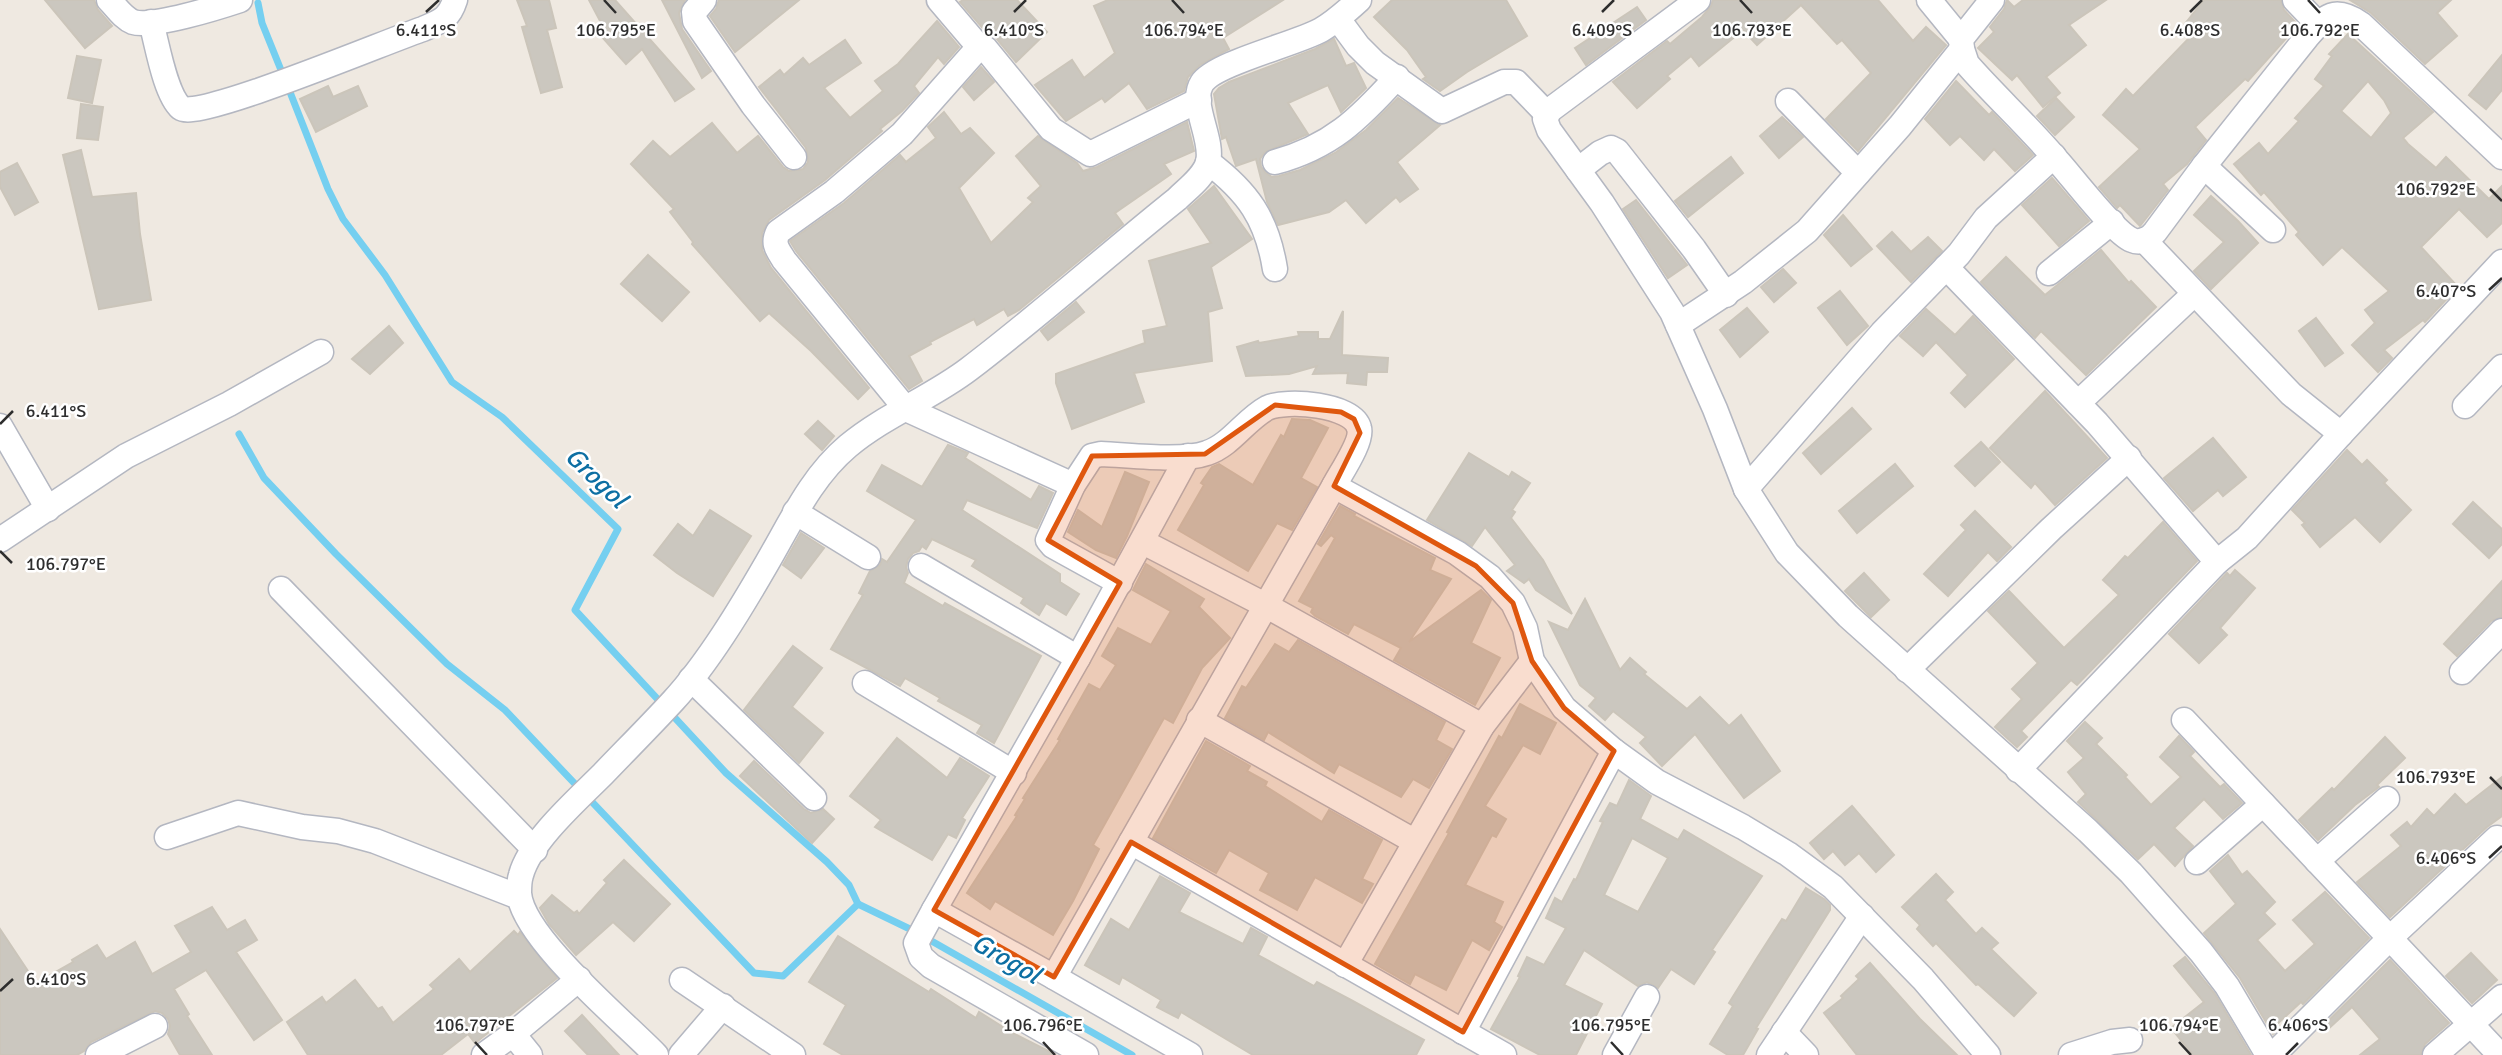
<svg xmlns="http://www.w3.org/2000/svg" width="2502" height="1055" viewBox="0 0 2502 1055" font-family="Signika,sans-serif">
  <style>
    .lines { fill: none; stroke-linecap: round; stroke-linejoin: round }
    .stream { stroke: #75cff0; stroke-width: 7 }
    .building { fill: #cbc7bf; stroke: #cbc5ba; stroke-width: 2; fill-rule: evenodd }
    .minor-casing { stroke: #b4b7c1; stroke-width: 27 }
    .minor { stroke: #fff; stroke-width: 24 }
    .marked { fill: #df570e; fill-opacity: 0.2; stroke: #df570e; stroke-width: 5; stroke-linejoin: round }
    .ticks { fill: none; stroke: #2e2e2e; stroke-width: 2.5 }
    .labels { text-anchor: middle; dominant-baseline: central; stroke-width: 5; stroke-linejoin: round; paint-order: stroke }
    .water-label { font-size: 26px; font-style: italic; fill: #0d6fa3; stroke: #fff }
    .ticks-label { font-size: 18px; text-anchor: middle; fill: #2e2e2e; stroke: #fff; stroke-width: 5; stroke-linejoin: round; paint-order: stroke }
  </style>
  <rect width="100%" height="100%" fill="#efe9e1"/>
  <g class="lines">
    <g class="stream">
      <path d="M258 3 262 23 283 75"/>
      <path d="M288 87 328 189 343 219 385 275 452 382 502 417 618 529 575 610 726 773 827 862 849 885 858 904"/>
      <path d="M239 434 264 478 336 554 447 664 505 710 754 973 783 976 858 904 914 931 1132 1055"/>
    </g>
  </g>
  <g class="building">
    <path d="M45 0H94L98 10 112 26 85 48Z"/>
    <path d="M517 0H549L556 28 547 30 562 87 541 93 522 27 527 26Z"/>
    <path d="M589 0H615L694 89 675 101 642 49 626 64 603 38 607 34Z"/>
    <path d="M662 0H685L679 13 682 29 711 71 702 78Z"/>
    <path d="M719 0H799L735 52 710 16 716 9Z"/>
    <path d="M963 0H1017L1047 32 1016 62 997 39 987 33 960 2Z"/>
    <path d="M1108 0H1283L1223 38 1229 49 1200 65 1188 77 1184 91 1147 109 1129 83 1105 102 1102 98 1066 121 1035 85 1072 60 1084 78 1115 53 1094 6Z"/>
    <path d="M1392 0H1506L1527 36 1467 72 1440 91 1423 79 1426 77 1407 50 1374 17Z"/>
    <path d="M1713 0H1878L1913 41 1926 27 1946 45 1858 151 1826 119 1871 73 1842 40 1837 44 1801 5 1757 45 1743 30 1699 66 1691 56 1667 76 1670 79 1637 108 1613 82 1667 41 1670 44 1702 17 1711 6Z"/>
    <path d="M2007 0 2014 7 2023 0H2106L2069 25 2086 45 2046 77 2060 93 2043 107 2017 75 2012 80 1978 48 1994 32 1990 27 2004 9Z"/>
    <path d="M2204 0H2281L2284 10 2298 25 2248 81 2245 79 2195 127 2206 140 2187 164 2163 184 2168 190 2140 226 2120 205 2117 208 2099 187 2140 149 2103 115 2126 89 2133 96 2194 33 2184 25Z"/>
    <path d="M2350 0H2451L2437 13 2457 36 2425 64 2371 13Z"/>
    <path d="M1637 7 1646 20 1586 65 1575 48Z"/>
    <path d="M937 21 959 47 944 64 938 57 914 86 919 93 902 111 880 129 882 131 825 180 769 220 762 233V250L771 268 869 388 858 399 811 351 769 313 760 321 692 244 693 242 670 212 674 209 631 164 653 141 670 157 712 123 737 153 758 136 783 167 789 171 803 169 808 162 806 148 759 87 780 70 784 75 803 58 809 65 845 40 861 63 824 88 850 118 883 91 875 81 898 64Z"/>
    <path d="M2348 34 2433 112 2403 138 2408 144 2436 168 2446 157 2489 199 2502 186V223L2487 237 2459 209 2421 247 2458 287 2425 322 2423 320 2384 350 2392 358 2378 372 2352 345 2375 323 2365 310 2389 291 2342 247 2323 265 2296 235 2299 232 2264 192 2261 195 2234 164 2259 143 2268 154 2299 121 2295 118 2324 86 2315 79 2332 56 2329 54ZM2368 81 2384 100 2391 113 2371 138 2341 111Z"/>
    <path d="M1334 39 1346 66 1354 63 1366 88 1341 112 1328 85 1288 103 1308 134 1265 152 1260 159 1261 167 1266 173 1272 177 1279 176 1300 170 1335 153 1366 130 1398 98 1440 125 1397 162 1418 189 1400 202 1396 197 1366 223 1346 200 1329 212 1278 225 1267 202 1256 159 1236 166 1226 137 1222 139 1214 94 1219 88 1229 82 1315 49Z"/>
    <path d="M2502 55V90L2486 109 2469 95Z"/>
    <path d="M77 56 101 60 92 103 68 98Z"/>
    <path d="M981 67 994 82 974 100 963 87Z"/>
    <path d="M1956 81 1989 115 1992 112 2033 155 2015 171 1994 149 1984 160 1960 136 1950 145 1925 119Z"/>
    <path d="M328 86 333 97 358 86 367 106 316 132 300 99Z"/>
    <path d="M2056 98 2074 117 2055 135 2037 116Z"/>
    <path d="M81 104 103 107 98 140 77 138Z"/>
    <path d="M944 112 961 134 970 128 994 153 959 188 991 243 1033 202 1028 198 1041 186 1016 156 1038 136 1077 163 1083 171 1097 167 1187 122 1194 151 1164 164 1171 174 1115 213 1123 224 1019 310 1008 316 1004 309 977 325 974 319 930 342 931 344 909 356 922 381 909 389 796 251 790 241 844 203 900 155 906 162 936 138 928 127Z"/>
    <path d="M1782 117 1803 137 1779 158 1760 136Z"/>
    <path d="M81 150 92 197 136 193 140 234 151 300 99 309 63 155Z"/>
    <path d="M1731 157 1743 173 1688 217 1675 201Z"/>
    <path d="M17 163 38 202 15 215 0 187V172Z"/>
    <path d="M2052 178 2089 221 2059 246 2022 205Z"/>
    <path d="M1214 186 1252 239 1211 267 1222 308 1208 312 1212 361 1134 373 1144 402 1072 429 1056 383V374L1145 343 1143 331 1167 326 1149 261 1211 243 1188 209Z"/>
    <path d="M2211 196 2238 221 2258 243 2211 289 2194 271 2224 242 2194 215Z"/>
    <path d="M1636 200 1687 265 1668 278 1623 209Z"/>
    <path d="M1843 215 1872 249 1851 266 1824 235Z"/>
    <path d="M1892 232 1911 252 1928 237 1942 251 1911 282 1877 246Z"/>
    <path d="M2101 250 2129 283 2131 281 2156 307 2086 375 2041 331 2035 338 1981 282 2006 257 2045 295Z"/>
    <path d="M648 255 689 292 662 321 621 284Z"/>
    <path d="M1783 269 1796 283 1774 302 1761 287Z"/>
    <path d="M1840 291 1868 326 1847 345 1818 308Z"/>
    <path d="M1076 302 1084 312 1048 340 1041 331Z"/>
    <path d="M1747 308 1768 332 1740 357 1720 330Z"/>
    <path d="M1926 309 1955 335 1973 316 2014 359 1965 407 1951 393 1968 375 1936 342 1923 356 1900 336Z"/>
    <path d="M1343 311 1342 355 1388 358 1387 372H1367L1366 385 1347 383 1348 373 1313 374 1317 366 1289 374 1246 376 1237 347 1258 341 1259 343 1299 336 1298 332H1318V339H1330Z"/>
    <path d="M2316 318 2343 353 2325 366 2299 331Z"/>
    <path d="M389 326 403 343 370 374 352 359Z"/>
    <path d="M2045 391 2107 458 2055 505 2035 483 2031 488 1990 448Z"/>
    <path d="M1852 408 1871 429 1821 474 1803 453Z"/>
    <path d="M1292 419 1310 420 1328 428 1301 478 1317 487 1292 530 1277 523 1248 571 1178 530 1204 485 1201 483 1212 467 1219 464 1253 485 1281 435 1284 437Z"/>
    <path d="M818 421 834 436 822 450 805 434Z"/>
    <path d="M2213 438 2246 477 2223 496 2218 490 2193 511 2164 478Z"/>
    <path d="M1981 442 2000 462 1975 486 1955 466Z"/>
    <path d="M948 445 968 453 965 458 1031 500 1039 486 1053 493 1037 528 967 500 962 510 1060 574V582L1079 594 1066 615 1046 603 1039 615 1021 603 1024 598 972 566 976 560 932 539 926 549 922 546 919 551 913 553 908 559 906 567 908 573 904 583 943 606 945 603 1041 656 994 743 977 733 982 725 938 701 940 698 905 678 900 686 831 649 863 595 859 593 870 571 880 565 882 559 887 562 916 520 867 491 882 465 922 487Z"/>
    <path d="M2347 450 2362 465 2367 460 2387 480 2384 483 2411 510 2380 542 2355 517 2320 547 2302 525 2305 523 2292 510Z"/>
    <path d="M1469 453 1509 477 1512 472 1530 483 1512 510 1515 512 1511 518 1543 560 1572 614 1536 590 1529 579 1524 583 1507 571 1515 565 1485 527 1472 546 1427 520Z"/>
    <path d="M1895 464 1913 486 1857 533 1839 511Z"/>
    <path d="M1125 472 1149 482 1127 536 1116 558 1096 550 1068 532 1078 510 1102 527Z"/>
    <path d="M2473 502 2502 529V544L2489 558 2453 524Z"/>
    <path d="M1340 506 1355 514 1354 516 1435 558 1430 570 1451 579 1409 642 1481 590 1491 600 1471 643 1500 658 1475 705 1394 660 1401 648 1354 624 1348 634 1315 616 1311 612 1313 608 1299 601 1335 538 1331 535 1321 546 1318 544Z"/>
    <path d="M710 510 751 536 713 596 677 573 654 555 678 524 693 536Z"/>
    <path d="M1975 511 2011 547 1997 561 1988 552 1948 596 1924 574 1966 530 1961 525Z"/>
    <path d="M2163 522 2197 561 2077 685 2071 680 2021 731 2027 737 2017 747 1995 727 2022 699 2012 689 2038 663 1988 611 2009 591 2064 648 2119 595 2103 580 2125 556 2128 558Z"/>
    <path d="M801 533 824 548 801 578 783 565Z"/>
    <path d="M1146 564 1204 599 1199 607 1230 638 1202 668 1173 723 1164 718 1093 845 1099 849 1073 901 1053 935 995 901 990 909 967 893 1017 816 1015 815 1025 799 1023 798 1060 740 1058 739 1089 684 1100 690 1116 665 1102 656 1118 628 1151 645 1171 611 1133 590Z"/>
    <path d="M2235 570 2255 588 2220 628 2227 635 2199 663 2169 634 2227 573 2230 576Z"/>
    <path d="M1864 573 1889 600 1871 617 1845 591Z"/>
    <path d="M2502 581V617L2491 621 2457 656 2444 644Z"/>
    <path d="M1585 599 1620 670 1630 658 1646 672 1644 674 1687 709 1700 697 1729 726 1741 715 1780 771 1744 798 1695 734 1662 766 1640 743 1646 737 1613 711 1605 720 1589 706 1596 698 1580 685 1549 622 1568 630Z"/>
    <path d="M1298 640 1445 722 1436 740 1452 749 1429 788 1413 779 1401 797 1339 764 1334 773 1268 732 1264 740 1225 718 1242 686 1246 688 1275 644 1289 652Z"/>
    <path d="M793 646 822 668 792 707 823 733 799 763 744 710Z"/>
    <path d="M1520 704 1556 723 1540 754 1523 745 1485 806 1506 819 1496 837 1492 835 1465 885 1503 902 1494 922 1502 927 1489 950 1472 940 1446 990 1415 974 1410 984 1375 964 1449 833 1447 832 1499 736 1502 738Z"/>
    <path d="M2085 722 2102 738 2096 744 2127 775 2125 777 2151 805 2181 777 2160 757 2179 736 2194 752 2190 756 2220 787 2224 784 2242 803 2223 819 2204 799 2174 828 2193 846 2175 866 2154 844 2138 859 2078 802 2086 794 2068 772 2084 758 2067 741Z"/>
    <path d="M2385 737 2405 758 2377 785 2379 787 2355 805 2318 840 2299 820 2332 788 2334 790Z"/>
    <path d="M897 738 947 778 960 758 989 776 962 818 965 820 956 838 948 834 932 860 875 827 881 820 850 796Z"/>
    <path d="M1206 741 1250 766 1247 771 1267 782 1265 786 1322 822 1329 810 1382 840 1362 879 1373 884 1362 903 1315 877 1297 910 1260 890 1269 873 1229 850 1216 873 1153 838Z"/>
    <path d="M754 761 804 809 811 813 823 809 834 819 812 843 740 776Z"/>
    <path d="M2502 777V816L2487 827 2390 917 2357 882 2401 846 2391 835 2407 822 2411 827 2427 809 2434 816 2455 794 2466 805Z"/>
    <path d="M1629 780 1651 796 1640 819 1678 840 1684 830 1762 876 1712 950 1715 952 1694 984 1671 969 1658 988 1647 982 1638 986 1584 950 1564 985 1602 1004 1576 1055H1540L1491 1029 1520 977 1518 976 1527 957 1544 965 1566 928 1546 918 1555 898 1562 902 1574 879 1576 880 1603 822 1600 821 1610 803 1617 806ZM1632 838 1668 858 1638 912 1604 895Z"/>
    <path d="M1852 806 1894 855 1876 872 1859 853 1845 865 1833 851 1824 859 1810 843Z"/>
    <path d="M2228 855 2242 875 2247 871 2275 902 2264 913 2275 924 2257 940 2285 971 2315 944 2293 920 2325 892 2369 938 2303 1004 2301 1002 2274 1027 2277 1030 2273 1034 2240 978 2204 933 2236 904 2210 871Z"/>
    <path d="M624 860 670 904 634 941 613 922 576 955 549 924 540 908 552 895 574 913 577 911 579 914 607 883 604 880Z"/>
    <path d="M1936 874 1953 892 1945 900 1976 934 1982 928 1998 943 1991 949 2036 993 2014 1016 1978 984 1976 985 1936 943 1933 946 1917 929 1920 925 1902 907Z"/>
    <path d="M1160 876 1190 893 1179 912 1243 944 1251 928 1267 937 1258 955 1314 986 1317 982 1351 1000 1424 1040 1416 1055H1253L1181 1012 1178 1018 1157 1007 1161 1000 1122 977 1119 984 1085 965 1111 919 1129 930Z"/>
    <path d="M1806 888 1824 899 1830 905V910L1756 1028 1758 1029 1743 1055H1728L1710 1044 1733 1006 1729 1003 1757 958 1782 919 1786 921Z"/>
    <path d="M212 907 227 930 245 920 257 940 236 952 282 1020 254 1040 206 970 174 989 189 1014 187 1016 212 1055H180L168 1034 170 1026 168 1019 162 1013 155 1011 91 1042 84 1051 77 1055H0V929L36 983 73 962 72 960 97 945 106 959 135 942 152 974 191 952 175 926Z"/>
    <path d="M514 931 518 935 520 932 557 978 475 1043 468 1034 441 1055H308L287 1022 322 997 326 1003 355 980 378 1009 382 1007 393 1023 434 989 430 985 459 959 470 972Z"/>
    <path d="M838 936 929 992 931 989 976 1018 979 1012 1011 1032 1056 1055H843L824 1044 846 1005 809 982Z"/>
    <path d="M2471 953 2497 980 2472 1003 2446 976Z"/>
    <path d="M2185 957 2215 994 2251 1055H2193L2171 1028 2204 1002 2174 966Z"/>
    <path d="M2390 960 2449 1023 2425 1044 2421 1055H2360L2380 1039 2352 1007 2327 1030 2323 1026Z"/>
    <path d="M1870 963 1920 1019 1957 1055H1857L1824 1013 1843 998 1841 996 1859 979 1856 976Z"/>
    <path d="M582 1015 619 1055H588L565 1031Z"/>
  </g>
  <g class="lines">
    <g class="minor-casing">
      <g id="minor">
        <path d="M109 0C116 7 123 18 133 22 152 28 219 7 240 0"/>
        <path d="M704 0 694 12 695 21 753 105 794 157"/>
        <path d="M939 0 979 47"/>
        <path d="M1698 0 1550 110 1545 119 1549 130 1602 203 1672 312 1715 409 1746 489 1787 553 1848 616 2088 831 2131 873 2201 952 2227 986 2268 1055"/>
        <path d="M1929 0 1961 39"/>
        <path d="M1992 0 1961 39 1962 49 1967 64C1995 96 2027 125 2055 158 2070 174 2114 233 2132 240 2141 244 2149 239 2155 232L2204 166 2307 37C2326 15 2335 6 2361 24L2502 157"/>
        <path d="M2295 0 2318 24"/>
        <path d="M1338 19 1358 46 1375 63 1442 111 1504 82H1516L1546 113"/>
        <path d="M151 22C157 43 165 94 181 108 198 121 392 39 423 29 441 21 449 19 455 0"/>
        <path d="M1788 101 1858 173"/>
        <path d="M1208 162C1248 192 1267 219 1275 269"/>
        <path d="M1275 162C1331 147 1359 119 1397 77"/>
        <path d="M2204 166 2273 230"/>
        <path d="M1578 170 1600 153 1611 148 1617 151 1694 249 1726 295"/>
        <path d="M2144 240 2291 394 2341 434"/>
        <path d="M1946 267 2097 423 2217 562"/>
        <path d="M2049 273 2112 222"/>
        <path d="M1678 325 1743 282 1807 231 1900 126 1962 49"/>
        <path d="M2078 403 2194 294"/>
        <path d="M2465 406 2502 367"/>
        <path d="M0 426 48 509"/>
        <path d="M1073 485 906 409 784 260C778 250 772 244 778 232L834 192 902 134 979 47 985 48 1051 129 1090 154 1199 100"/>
        <path d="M1334 486 1457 553 1490 577 1513 603 1525 628 1532 661 1564 708 1614 751 1657 782 1743 827 1788 854 1833 887 1923 979 1988 1055"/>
        <path d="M1746 489 1882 333 1959 254 1986 218 2054 156"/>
        <path d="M795 512 868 557"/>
        <path d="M0 540 126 456 229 404 321 352"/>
        <path d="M1143 542 1265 605 1482 726"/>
        <path d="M921 566 1078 658"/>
        <path d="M1120 583 1053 546 1048 540 1073 485 1092 456 1101 454C1129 455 1182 462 1207 453 1231 445 1245 420 1267 408 1286 399 1353 404 1359 428 1363 441 1340 474 1334 486L1054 977 1190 1055"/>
        <path d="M281 589 535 850"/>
        <path d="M1907 670 2051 529 2129 458"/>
        <path d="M2462 672 2502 631"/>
        <path d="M691 679 814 798"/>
        <path d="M865 683 1014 773"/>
        <path d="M1199 720 1414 841"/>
        <path d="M2184 720 2500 1055"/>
        <path d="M2018 770 2217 562 2247 538 2341 434 2502 262"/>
        <path d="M167 837 238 813 302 827 338 831 375 841 519 897"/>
        <path d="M1131 842 1504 1055"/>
        <path d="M2317 861 2387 799"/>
        <path d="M2197 862 2263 804"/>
        <path d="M934 910 1078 658 1188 456"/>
        <path d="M1345 965 1482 726 1532 661"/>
        <path d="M1054 977 934 910 916 943 921 957 931 966 1086 1055"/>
        <path d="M682 980 793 1055"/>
        <path d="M1463 1032 1614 751"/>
        <path d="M1784 1032 1806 1055"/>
        <path d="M513 1034 530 1055"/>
        <path d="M98 1055 155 1026"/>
        <path d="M484 1055 513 1034 579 979"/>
        <path d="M656 1055C623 1021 522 937 519 893 519 888 519 881 521 875 530 841 578 799 603 774 626 750 650 726 673 701 708 663 741 608 767 563 791 522 811 477 848 446 885 415 931 398 969 369 1040 315 1107 255 1177 199 1187 189 1204 177 1208 162 1214 139 1189 103 1202 83 1215 63 1296 44 1321 30 1335 22 1347 11 1359 0"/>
        <path d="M681 1055 723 1006"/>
        <path d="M1615 1055 1647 997"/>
        <path d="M1769 1055 1862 916"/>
        <path d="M2071 1055 2112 1042 2130 1040"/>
        <path d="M2273 1055 2390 938 2497 838"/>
        <path d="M2435 1055 2502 997"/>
      </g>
    </g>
    <use href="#minor" class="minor"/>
  </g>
  <path class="marked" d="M1275 405 1341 412 1354 419 1360 433 1334 486 1476 566 1513 603 1532 661 1564 708 1614 751 1463 1032 1131 842 1054 977 934 910 1120 583 1048 540 1092 456 1205 454Z"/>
  <path class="ticks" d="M604 0 616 13M1172 0 1184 13M1740 0 1752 13M2308 0 2320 13M426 12 439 0M1014 12 1026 0M1602 12 1614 0M2190 12 2202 0M2490 189 2502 201M2489 290 2502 278M0 424 13 411M0 551 12 563M2490 777 2502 789M2489 858 2502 846M0 991 13 979M475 1042 487 1055M1043 1042 1055 1055M1611 1042 1623 1055M2179 1042 2191 1055M2286 1055 2298 1043"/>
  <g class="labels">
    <g class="water-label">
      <text transform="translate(596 478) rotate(44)">Grogol</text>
      <text transform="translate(1006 959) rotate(30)">Grogol</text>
    </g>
  </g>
  <g class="ticks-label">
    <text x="426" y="36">6.411°S</text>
    <text x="1014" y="36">6.410°S</text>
    <text x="1602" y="36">6.409°S</text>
    <text x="2190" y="36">6.408°S</text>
    <text x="616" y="36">106.795°E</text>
    <text x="1184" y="36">106.794°E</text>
    <text x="1752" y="36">106.793°E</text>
    <text x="2320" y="36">106.792°E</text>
    <text x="2436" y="195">106.792°E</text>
    <text x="2446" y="297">6.407°S</text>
    <text x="56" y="417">6.411°S</text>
    <text x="66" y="570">106.797°E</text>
    <text x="2436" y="783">106.793°E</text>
    <text x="2446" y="864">6.406°S</text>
    <text x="56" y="985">6.410°S</text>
    <text x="475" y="1031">106.797°E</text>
    <text x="1043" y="1031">106.796°E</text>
    <text x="1611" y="1031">106.795°E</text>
    <text x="2179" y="1031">106.794°E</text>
    <text x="2298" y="1031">6.406°S</text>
  </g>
</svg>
